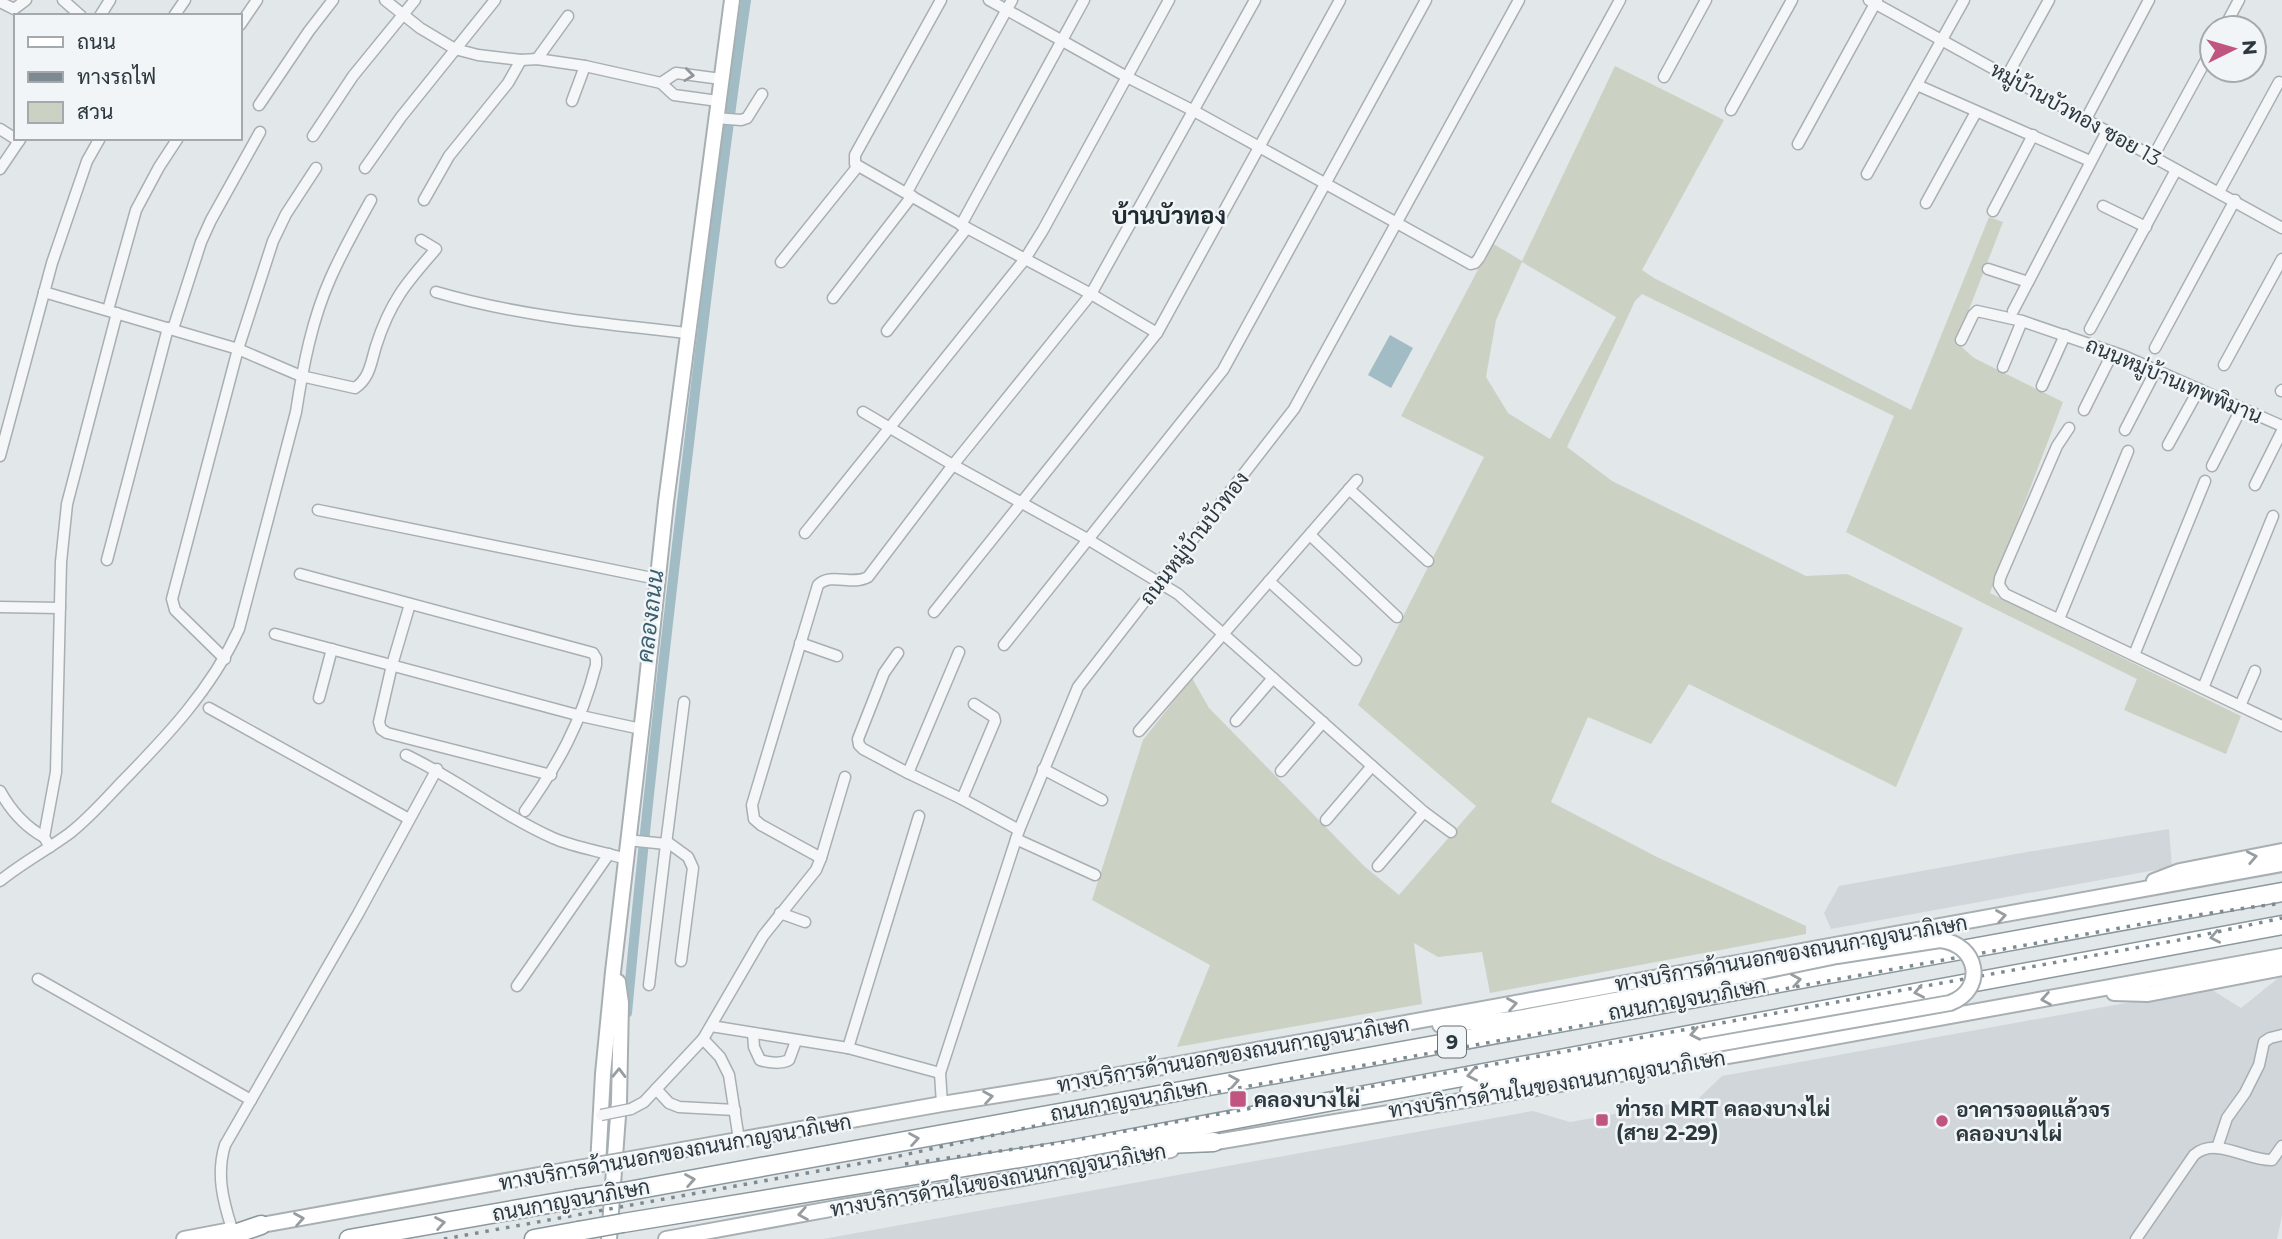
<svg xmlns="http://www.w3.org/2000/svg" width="2282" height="1239" viewBox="0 0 2282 1239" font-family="Montserrat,Sarabun,sans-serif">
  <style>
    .built { fill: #d1d6db }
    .green { fill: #cbd2c4; fill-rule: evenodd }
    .water { fill: #a1bcc5 }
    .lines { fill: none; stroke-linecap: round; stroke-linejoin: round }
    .canal { stroke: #a1bcc5; stroke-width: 10 }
    .street-casing { stroke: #a8afb3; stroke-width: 13 }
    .secondary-casing { stroke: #a8afb3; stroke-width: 18 }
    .highway-casing { stroke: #8b989e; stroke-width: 21 }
    .street { stroke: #f5f6f8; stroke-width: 10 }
    .secondary { stroke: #fff; stroke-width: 14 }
    .highway { stroke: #fff; stroke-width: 18 }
    .rail { stroke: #7d8a91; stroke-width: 3.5; stroke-dasharray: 3.5 7; stroke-linecap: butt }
    .street-bridge-casing { stroke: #a8afb3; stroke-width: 13; stroke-linecap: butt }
    .secondary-bridge-casing { stroke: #a8afb3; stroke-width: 18; stroke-linecap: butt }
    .highway-bridge-casing { stroke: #8b989e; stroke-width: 21; stroke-linecap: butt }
    .street-bridge { stroke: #f5f6f8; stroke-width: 10 }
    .secondary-bridge { stroke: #fff; stroke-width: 14 }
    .highway-bridge { stroke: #fff; stroke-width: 18 }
    .oneway { stroke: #90979c }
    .oneway2 { stroke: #969c9f }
    .poi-dot { fill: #c05581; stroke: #f2f5f7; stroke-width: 2.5 }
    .labels { text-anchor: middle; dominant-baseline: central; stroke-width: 5; stroke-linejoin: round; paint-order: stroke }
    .shield { fill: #f2f5f7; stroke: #677176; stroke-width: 2 }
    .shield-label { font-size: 19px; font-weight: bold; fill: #2c383f }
    .street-label { font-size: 21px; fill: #2c383f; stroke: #f2f5f7 }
    .poi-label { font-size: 21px; font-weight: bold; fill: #2c383f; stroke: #f2f5f7; text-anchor: start }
    .water-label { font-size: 23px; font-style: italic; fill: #3a606f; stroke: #f2f5f7 }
    .quarter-label { font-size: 24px; font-weight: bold; fill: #1e2930; stroke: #f2f5f7 }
  </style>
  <rect width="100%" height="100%" fill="#e2e7e9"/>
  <g class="built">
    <path d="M2169 829 2172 867 1831 929 1824 913 1839 886 2027 852Z"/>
    <path d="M2282 975V1216L2277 1239H823L1533 1111 1570 1122 1698 1099 1722 1076 2209 988 2241 1008Z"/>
  </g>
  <path class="green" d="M1615 66 1724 120 1642 270 1654 278 1911 410 1989 217 2003 222 1970 307 1955 341 1974 358 2063 402 1990 593 2241 716 2226 754 2124 710 2137 679 1985 604 1846 532 1894 416 1642 294 1635 301 1567 447 1612 481 1806 576 1847 574 1963 628 1896 787 1689 684 1651 744 1588 717 1551 802 1657 857 1806 926V934L1490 993 1482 952 1438 957 1414 943 1422 1004 1177 1047 1210 965 1092 900 1143 740 1192 678 1209 708 1364 866 1399 895 1476 806 1358 705 1484 457 1401 416 1492 243 1522 261ZM1522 262 1616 317 1550 439 1508 413 1486 377 1496 320Z"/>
  <path class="water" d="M1390 335 1413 348 1391 388 1368 375Z"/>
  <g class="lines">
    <path class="canal" d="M627 1013C645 820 667 627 690 435 707 290 725 145 746 0"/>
    <g class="street-casing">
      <g id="street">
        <path d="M63 0 81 16"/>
        <path d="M385 0 420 28 455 49 478 55 521 60 537 59 585 66 661 83 674 95 718 101"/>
        <path d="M941 0 855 155V164L967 228 1091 294 1157 333"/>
        <path d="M989 0 1127 77 1194 111 1471 264 1475 263 1479 258 1620 0"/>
        <path d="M1869 0 2282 228"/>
        <path d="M0 2 14 9 26 0"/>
        <path d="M100 16 110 0"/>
        <path d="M174 16 185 0"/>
        <path d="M240 25 257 0"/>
        <path d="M2224 28 2239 0"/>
        <path d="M537 59 568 16"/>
        <path d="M2007 76 2049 0"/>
        <path d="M1664 77 1706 0"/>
        <path d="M661 83 676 73 721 79"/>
        <path d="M1917 85 2090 161"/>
        <path d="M572 101 585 66"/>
        <path d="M259 105 309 31 333 0"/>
        <path d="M1731 110 1792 0"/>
        <path d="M715 118 741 120 747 118 762 94"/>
        <path d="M2086 119 2149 0"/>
        <path d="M0 129 19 141"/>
        <path d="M313 136 353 76 415 0"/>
        <path d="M1798 144 1877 0"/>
        <path d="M2153 157 2212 49"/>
        <path d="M365 168 401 117 495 0"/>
        <path d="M0 169 21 138"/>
        <path d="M1867 174 1964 0"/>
        <path d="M907 192 1012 0"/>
        <path d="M2219 192 2279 82"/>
        <path d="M424 200 449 156 508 83 521 60"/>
        <path d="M1926 203 1976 112"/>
        <path d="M2103 206 2146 227"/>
        <path d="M1993 211 2033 135"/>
        <path d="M961 225 1084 0"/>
        <path d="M781 262 858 166"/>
        <path d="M1988 269 2028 282"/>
        <path d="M44 292 238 349 273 241 286 214 316 168"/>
        <path d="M436 292C518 316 603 324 688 333"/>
        <path d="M833 298 912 196"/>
        <path d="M108 310 136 210 159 167 178 138"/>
        <path d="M2013 311 2107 131"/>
        <path d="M173 329 201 242 211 220 260 132"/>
        <path d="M2090 329 2176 170"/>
        <path d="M887 331 967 228"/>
        <path d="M1961 340 1973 315 1977 311 2022 321 2124 356 2282 426"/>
        <path d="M2155 348 2235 200"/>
        <path d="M2224 365 2282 259"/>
        <path d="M2003 367 2022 321"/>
        <path d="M2042 386 2065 335"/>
        <path d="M2281 391 2282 390"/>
        <path d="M2084 410 2113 352"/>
        <path d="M863 412 953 465 1089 540 1178 594 1424 812 1451 832"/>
        <path d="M2069 428 2057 446 2000 578 1999 585 2005 594 2282 726"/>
        <path d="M2125 430 2156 370"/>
        <path d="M2168 445 2199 389"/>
        <path d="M0 456 52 263 87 161 100 138"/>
        <path d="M2212 466 2241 409"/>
        <path d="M2255 485 2282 431"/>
        <path d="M1349 489 1428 561"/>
        <path d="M318 510 657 579"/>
        <path d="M805 533 1025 259 1043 230 1169 0"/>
        <path d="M1310 535 1397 617"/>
        <path d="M107 560 168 328"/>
        <path d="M300 574 593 653 596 658V665C581 723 559 763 525 811"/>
        <path d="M1269 581 1356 660"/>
        <path d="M410 604 392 665 379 722 381 729 387 733 551 775"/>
        <path d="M0 607 60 608"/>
        <path d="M934 612 1157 333 1340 0"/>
        <path d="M2059 619 2128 451"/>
        <path d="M275 634 581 716 641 729"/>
        <path d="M800 643 837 656"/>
        <path d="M1004 645 1223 370 1426 0"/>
        <path d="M959 652 908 773 962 799 1019 830"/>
        <path d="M898 653 884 673 858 739 859 745 863 749 908 773"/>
        <path d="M2134 655 2205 481"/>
        <path d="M225 659 175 610 172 599 238 349 301 376 355 388C370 378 371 362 376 346 390 302 406 283 436 249L421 240"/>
        <path d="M2203 688 2273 516"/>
        <path d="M319 698 332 649"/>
        <path d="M2240 706 2255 671"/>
        <path d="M209 708 409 819"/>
        <path d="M1236 721 1273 678"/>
        <path d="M1139 731 1357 480"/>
        <path d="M406 755C457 779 501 815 553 838 576 848 601 851 626 859"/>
        <path d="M1043 769 1102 800"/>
        <path d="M1281 771 1323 722"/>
        <path d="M0 791C11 811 24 826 44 837"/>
        <path d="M962 799 995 721 994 717 974 704"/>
        <path d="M1326 820 1372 766"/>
        <path d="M1016 839 1095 875"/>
        <path d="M627 840 666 844 684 702"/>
        <path d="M666 841 688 857 693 868 681 961"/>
        <path d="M50 847 44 837 56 772 61 562 67 504 117 313"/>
        <path d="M821 858 761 825 754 819 752 805 818 585C831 572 852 586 868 577L953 465 1091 294 1255 0"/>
        <path d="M1378 866 1424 812"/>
        <path d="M0 881C22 863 47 850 70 833 88 819 104 801 120 784 166 737 211 690 239 629L296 412C303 366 312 319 331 277 343 250 357 225 371 200"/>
        <path d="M780 913 805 922"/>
        <path d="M38 979 251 1100"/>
        <path d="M649 985 666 844"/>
        <path d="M517 986 609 854"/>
        <path d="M711 1026 848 1048 940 1073"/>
        <path d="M753 1033 754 1047 760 1060C769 1063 781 1064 789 1060L796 1041"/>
        <path d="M703 1039 720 1057 729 1075 739 1140"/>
        <path d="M848 1048 919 816"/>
        <path d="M656 1089 669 1103 679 1107 735 1110"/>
        <path d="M942 1104 940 1073 1019 830 1078 687 1294 409 1519 0"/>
        <path d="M631 1109 644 1102 703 1039 763 936 816 870 821 858 845 777"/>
        <path d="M2217 1148 2227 1118 2245 1093 2259 1065 2264 1042 2270 1038 2282 1035"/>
        <path d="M232 1229C223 1201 216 1174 225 1145L358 914 437 769"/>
        <path d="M2136 1239 2194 1155C2216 1136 2247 1161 2272 1160L2282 1146"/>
      </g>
    </g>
    <g class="secondary-casing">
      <g id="secondary">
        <path d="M2154 881 2180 871 2282 851"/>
        <path d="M2114 993 2148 994 2282 968"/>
        <path d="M1440 1025 1513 1019 1691 986"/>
        <path d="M1468 1091 1521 1079 1700 1047"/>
        <path d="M1204 1144 1751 1052 2282 956"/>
        <path d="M631 1159 942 1104 1080 1082 2282 864"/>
        <path d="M598 1165 603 1074 613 972 645 698 666 502 732 0"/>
        <path d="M251 1227 578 1168"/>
        <path d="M184 1239 231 1230"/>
        <path d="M609 1239 619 1102 621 1003 618 982"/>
        <path d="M666 1239 836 1208 1012 1180 1171 1150"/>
      </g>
    </g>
    <g class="highway-casing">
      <g id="highway">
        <path d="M1144 1145 1214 1142"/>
        <path d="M623 1192 2282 892"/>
        <path d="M623 1223 1074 1149 2282 925"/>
        <path d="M220 1239 261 1225"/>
        <path d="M349 1239 576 1199"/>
        <path d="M534 1239 578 1231"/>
      </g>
    </g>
    <use href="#street" class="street"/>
    <use href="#secondary" class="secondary"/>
    <use href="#highway" class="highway"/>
    <g class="rail">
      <path d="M905 1164 1065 1142 2179 940 2282 918"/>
      <path d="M444 1239 890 1158 1062 1120 2175 918 2282 903"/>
    </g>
    <g class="street-bridge-casing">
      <path id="street-bridge" d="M601 1115 631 1109"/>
    </g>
    <g class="secondary-bridge-casing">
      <g id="secondary-bridge">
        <path d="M1691 986 1837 956 1940 940C1978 944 1987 989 1950 1003L1700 1047"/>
        <path d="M578 1168 631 1159"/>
      </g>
    </g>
    <g class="highway-bridge-casing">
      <g id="highway-bridge">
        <path d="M576 1199 623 1192"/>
        <path d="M578 1231 623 1223"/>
      </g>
    </g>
    <use href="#street-bridge" class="street-bridge"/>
    <use href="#secondary-bridge" class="secondary-bridge"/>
    <use href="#highway-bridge" class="highway-bridge"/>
  </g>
  <defs><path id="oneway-chevron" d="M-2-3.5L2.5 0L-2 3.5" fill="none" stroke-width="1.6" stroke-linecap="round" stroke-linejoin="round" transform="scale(1.75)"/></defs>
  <use class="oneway" href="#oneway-chevron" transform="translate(689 75) rotate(7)"/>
  <g class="oneway2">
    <use href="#oneway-chevron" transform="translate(2252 857) rotate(-11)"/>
    <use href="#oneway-chevron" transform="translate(2001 916) rotate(-10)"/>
    <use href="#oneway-chevron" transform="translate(2215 937) rotate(169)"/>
    <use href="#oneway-chevron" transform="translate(1796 980) rotate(-10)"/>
    <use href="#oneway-chevron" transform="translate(1919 992) rotate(169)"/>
    <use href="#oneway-chevron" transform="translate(2046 999) rotate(170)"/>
    <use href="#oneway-chevron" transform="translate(1512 1004) rotate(-10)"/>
    <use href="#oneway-chevron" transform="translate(1695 1034) rotate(169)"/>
    <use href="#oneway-chevron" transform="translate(619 1073) rotate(-89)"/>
    <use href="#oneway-chevron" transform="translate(1472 1075) rotate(169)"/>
    <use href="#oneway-chevron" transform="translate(1234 1081) rotate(-10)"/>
    <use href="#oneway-chevron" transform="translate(988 1097) rotate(-9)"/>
    <use href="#oneway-chevron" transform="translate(914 1139) rotate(-10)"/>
    <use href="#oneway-chevron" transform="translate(690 1180) rotate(-10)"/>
    <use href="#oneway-chevron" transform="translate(803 1214) rotate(170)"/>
    <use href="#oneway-chevron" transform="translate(299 1219) rotate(-10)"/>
    <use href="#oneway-chevron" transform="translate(440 1223) rotate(-10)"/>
  </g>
  <g class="poi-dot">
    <rect x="1229" y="1090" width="18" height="18" rx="3.5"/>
    <rect x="1595" y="1113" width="14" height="14" rx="3.5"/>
    <circle cx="1942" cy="1121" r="7"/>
  </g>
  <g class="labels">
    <rect class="shield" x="1438" y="1026.5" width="28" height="31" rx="5"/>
    <g class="shield-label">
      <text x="1452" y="1042">9</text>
    </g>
    <g class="street-label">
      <text transform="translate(2076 114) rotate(29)">หมู่บ้านบัวทอง ซอย 13</text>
      <text transform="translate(2174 380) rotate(23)">ถนนหมู่บ้านเทพพิมาน</text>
      <text transform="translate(1194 538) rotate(-52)">ถนนหมู่บ้านบัวทอง</text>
      <text transform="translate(1791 953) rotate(-10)">ทางบริการด้านนอกของถนนกาญจนาภิเษก</text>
      <text transform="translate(1687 999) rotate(-10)">ถนนกาญจนาภิเษก</text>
      <text transform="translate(1233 1054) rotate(-10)">ทางบริการด้านนอกของถนนกาญจนาภิเษก</text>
      <text transform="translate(1557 1084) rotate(-9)">ทางบริการด้านในของถนนกาญจนาภิเษก</text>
      <text transform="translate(1129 1100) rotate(-10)">ถนนกาญจนาภิเษก</text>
      <text transform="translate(675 1152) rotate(-10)">ทางบริการด้านนอกของถนนกาญจนาภิเษก</text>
      <text transform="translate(998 1180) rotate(-10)">ทางบริการด้านในของถนนกาญจนาภิเษก</text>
      <text transform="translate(571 1200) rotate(-10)">ถนนกาญจนาภิเษก</text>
    </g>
    <g class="poi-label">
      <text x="1254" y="1099">คลองบางไผ่</text>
      <text x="1616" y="1108">ท่ารถ MRT คลองบางไผ่<tspan x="1616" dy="24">(สาย 2-29)</tspan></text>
      <text x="1956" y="1109">อาคารจอดแล้วจร<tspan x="1956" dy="24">คลองบางไผ่</tspan></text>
    </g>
    <g class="water-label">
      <text transform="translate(650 616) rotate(-83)">คลองถนน</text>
    </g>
    <g class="quarter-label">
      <text x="1169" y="215">บ้านบัวทอง</text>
    </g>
  </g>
  <rect x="14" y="14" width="228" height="126" fill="#f2f5f7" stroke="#a3a9ad" stroke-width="2"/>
  <rect x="28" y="37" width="35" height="10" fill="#ffffff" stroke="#a3a9ad" stroke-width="2"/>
  <text x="77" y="49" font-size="21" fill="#2c383f">ถนน</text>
  <rect x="28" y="72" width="35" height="10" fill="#7d8a91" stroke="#a3a9ad" stroke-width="2"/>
  <text x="77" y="84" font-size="21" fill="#2c383f">ทางรถไฟ</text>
  <rect x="28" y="102" width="35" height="21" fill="#cbd2c4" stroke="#a3a9ad" stroke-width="2"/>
  <text x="77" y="119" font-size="21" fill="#2c383f">สวน</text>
  <g transform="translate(2233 49) rotate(85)"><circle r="33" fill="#f2f5f7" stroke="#a3a9ad" stroke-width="2"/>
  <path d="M0-5L12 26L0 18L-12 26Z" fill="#c05581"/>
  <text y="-10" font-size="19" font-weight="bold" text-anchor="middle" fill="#2c383f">N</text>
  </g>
</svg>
